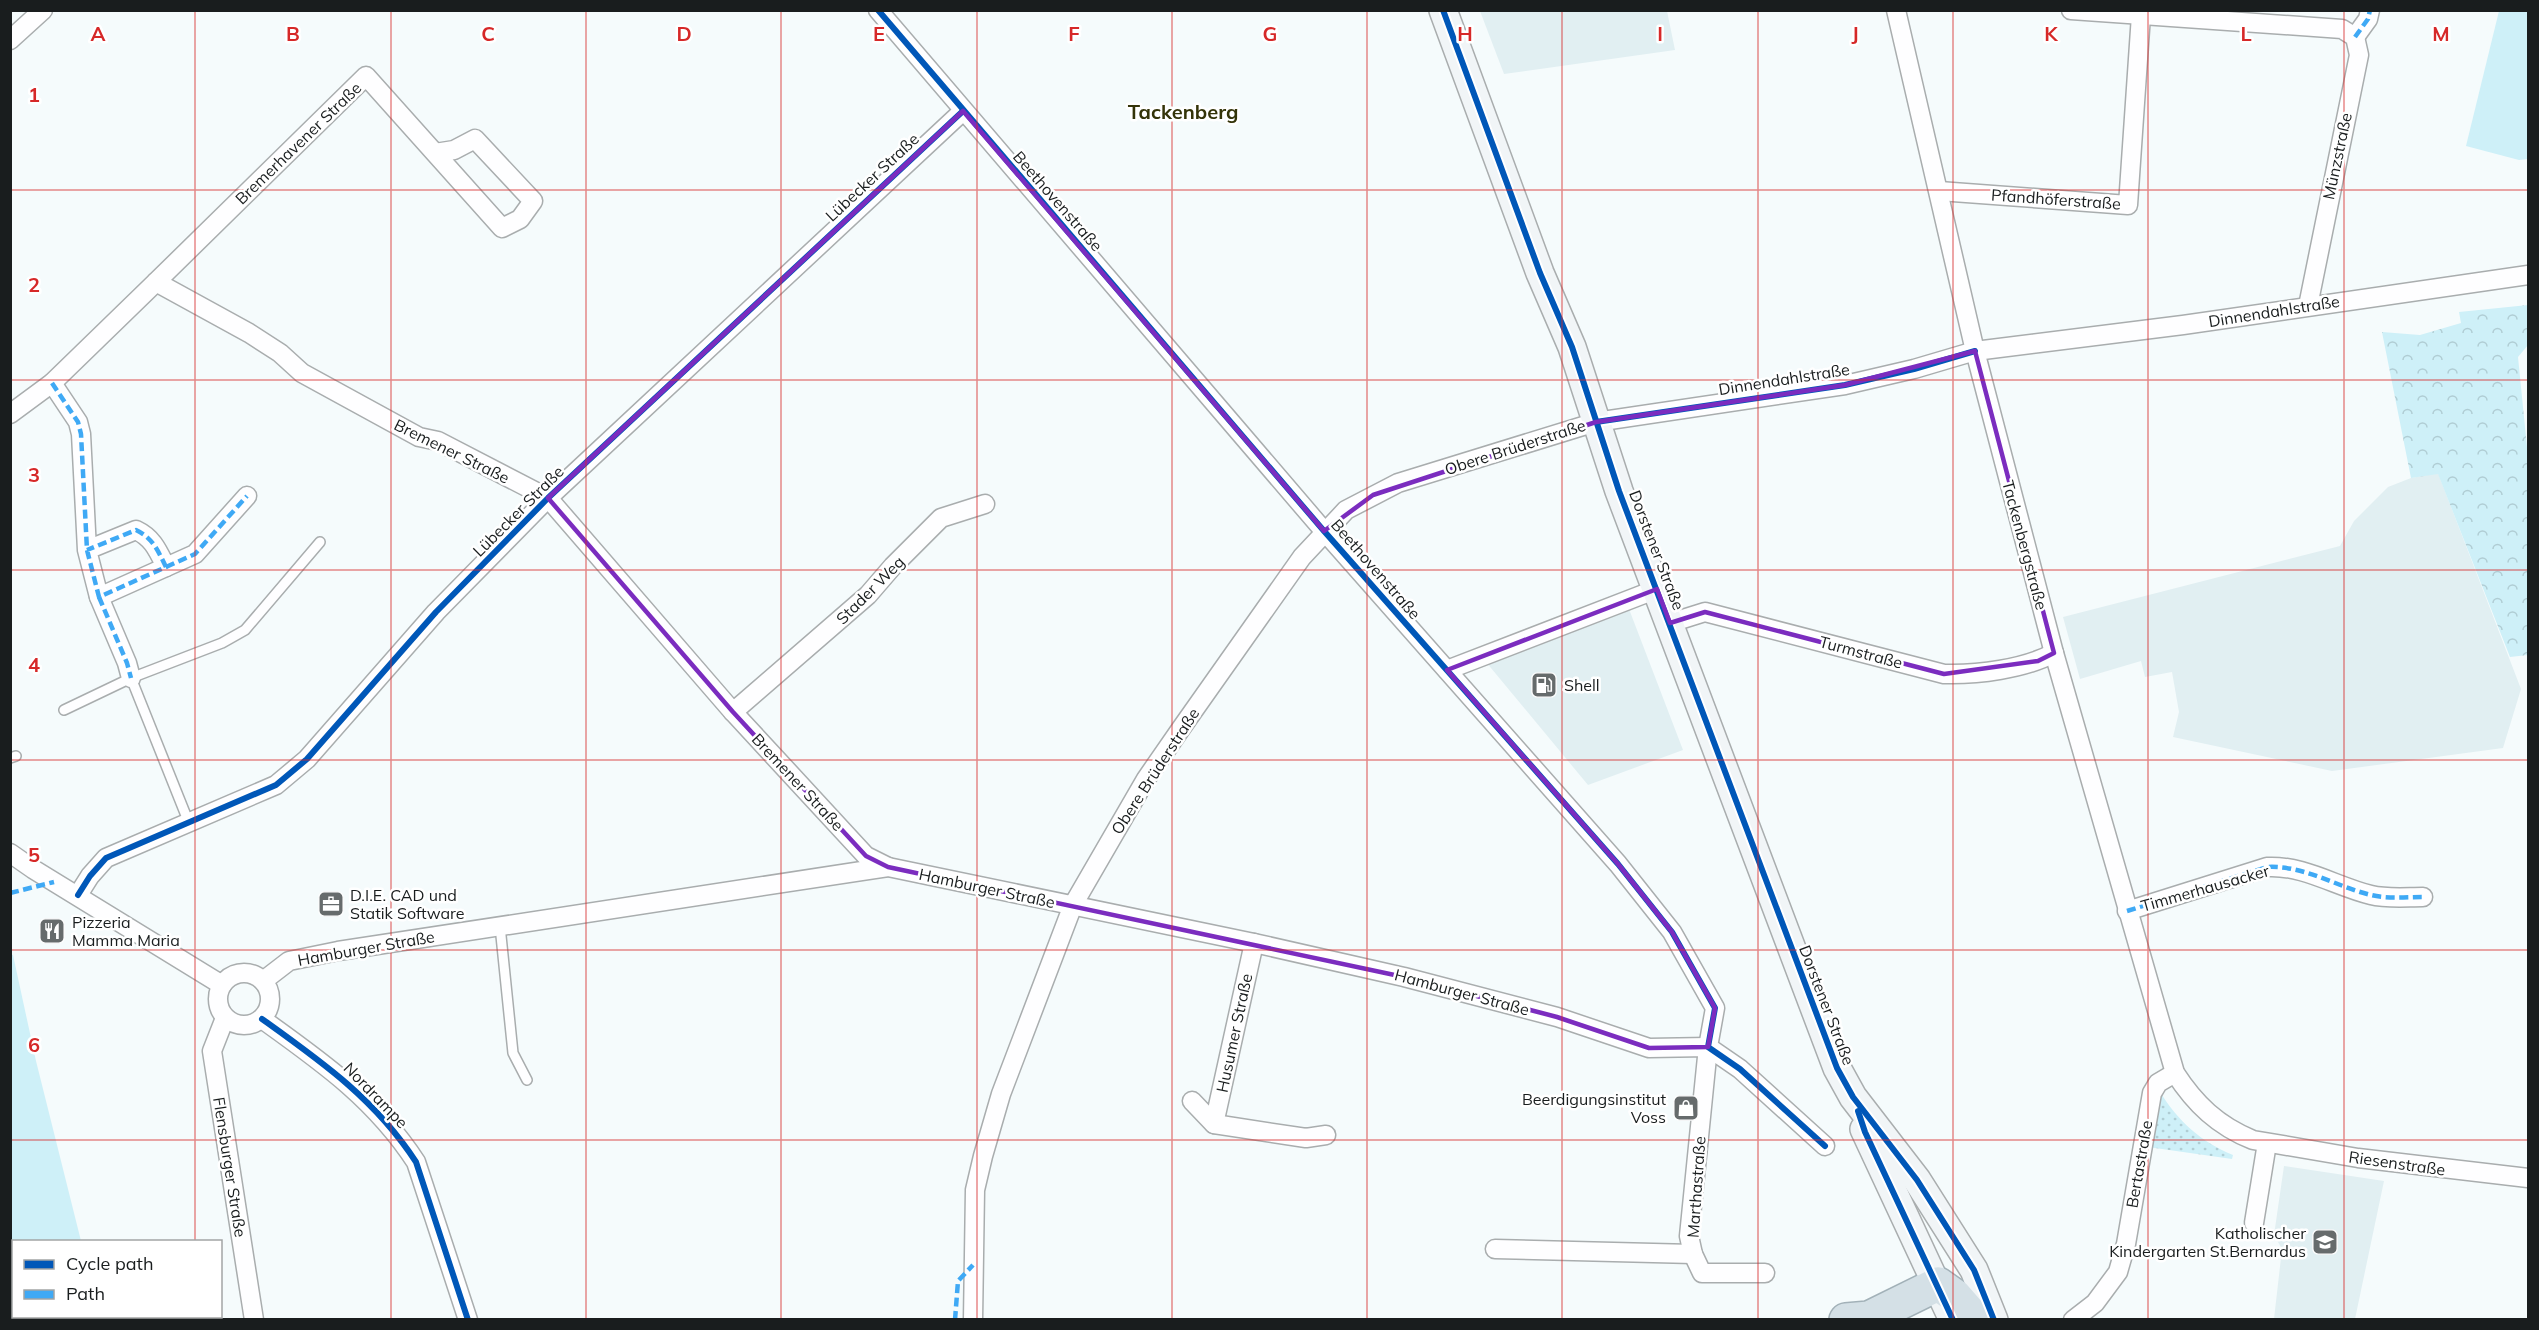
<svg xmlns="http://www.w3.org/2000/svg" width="2539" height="1330" viewBox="0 0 2539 1330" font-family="Mulish,sans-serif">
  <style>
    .built { fill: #e1eff2 }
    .green { fill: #cef0f8 }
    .forest { fill: url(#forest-crowns) }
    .park { fill: url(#park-dots) }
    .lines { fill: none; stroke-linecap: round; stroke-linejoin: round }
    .service-casing { stroke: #a9adae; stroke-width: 12 }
    .minor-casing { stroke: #a9adae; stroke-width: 21 }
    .secondary-casing { stroke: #a9adae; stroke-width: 30 }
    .motorway-casing { stroke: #a2b1b8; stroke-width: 36 }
    .service { stroke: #fefeff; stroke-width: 9 }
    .minor { stroke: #fefeff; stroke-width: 18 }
    .secondary { stroke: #f1f5f7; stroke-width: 27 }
    .motorway { stroke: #d4e0e6; stroke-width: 33 }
    .quiet { stroke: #3fa9f5; stroke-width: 4.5; stroke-dasharray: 9 4.5; stroke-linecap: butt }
    .cycleway-casing { stroke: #fff; stroke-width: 10 }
    .cycleway { stroke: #0057b8; stroke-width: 6 }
    .marked { fill: none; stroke: #7b2cbf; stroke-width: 4.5; stroke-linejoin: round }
    .grid { fill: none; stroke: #d62828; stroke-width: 1.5; stroke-opacity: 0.55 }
    .labels { text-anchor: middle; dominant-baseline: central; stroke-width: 5; stroke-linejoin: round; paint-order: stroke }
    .street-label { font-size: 16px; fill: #191d1e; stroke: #fff }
    .poi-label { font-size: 16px; fill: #191d1e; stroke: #fff; text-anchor: start }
    .quarter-label { font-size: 20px; font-weight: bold; fill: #343409; stroke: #fff }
    .grid-label { font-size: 20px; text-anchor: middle; font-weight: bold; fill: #d62828; stroke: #fff; stroke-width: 5; stroke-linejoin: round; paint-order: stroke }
  </style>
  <defs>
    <pattern id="forest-crowns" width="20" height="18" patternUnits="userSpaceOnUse" patternTransform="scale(1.5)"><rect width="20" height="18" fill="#cef0f8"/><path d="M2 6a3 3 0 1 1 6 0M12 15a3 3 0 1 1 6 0" fill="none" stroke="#b0cdd4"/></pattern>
    <pattern id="park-dots" width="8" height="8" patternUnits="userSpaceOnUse" patternTransform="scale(1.5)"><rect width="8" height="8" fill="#cef0f8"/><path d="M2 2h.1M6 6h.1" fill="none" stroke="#b0cdd4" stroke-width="1.8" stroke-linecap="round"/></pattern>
  </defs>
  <rect width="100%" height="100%" fill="#f5fbfc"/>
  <g class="built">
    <path d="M1480 11H1667L1675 50 1504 74Z"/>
    <path d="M2438 473 2521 689 2503 748 2332 771 2173 737 2179 712 2172 672 2145 677 2141 661 2080 679 2063 617 2340 546 2354 521 2388 487 2411 478Z"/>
    <path d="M1629 609 1683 750 1588 785 1486 662Z"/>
    <path d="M2284 1166 2384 1181 2355 1319H2274L2282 1249 2274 1235Z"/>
  </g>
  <g class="green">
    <path d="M2499 11H2528V159L2519 160 2466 146Z"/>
    <path d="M10 954 13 955 36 1061 81 1241 14 1242V1316H107L108 1319H11Z"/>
  </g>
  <path class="forest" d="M2528 305V345L2518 357 2528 457V655L2510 657 2438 474 2411 478 2382 332 2420 335 2461 323 2459 312Z"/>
  <path class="park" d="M2160 1092C2178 1121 2201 1142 2233 1155L2232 1159 2148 1147Z"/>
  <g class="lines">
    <g class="service-casing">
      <g id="service">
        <path d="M131 678 189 823"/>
        <path d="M64 710 131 678 222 643 245 630 320 542"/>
        <path d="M10 758 16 756"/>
        <path d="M500 926 513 1053 527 1080"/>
      </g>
    </g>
    <g class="minor-casing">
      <g id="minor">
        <path d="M878 10 1324 531 1618 864 1672 932 1715 1008 1708 1047 1740 1069 1825 1146"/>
        <path d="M1896 10 1975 351 2054 653 2175 1073C2195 1104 2218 1126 2253 1140L2358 1158 2528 1178"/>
        <path d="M2071 10 2342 29 2355 37 2359 55 2308 306"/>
        <path d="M2355 37 2368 19 2370 10"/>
        <path d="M10 40 43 10"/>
        <path d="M1939 191 2128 205 2141 15"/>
        <path d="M156 282 366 76 502 228 520 219 533 201 475 139 454 150 435 153"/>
        <path d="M52 383 78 422 81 434 87 550 99 597 166 567C158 551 153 538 136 530L87 550"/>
        <path d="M10 414 52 383 156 282 249 333 280 353 302 373 419 437 438 441 548 498 733 712 866 856 888 867"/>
        <path d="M166 567 195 554 247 496"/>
        <path d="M99 597 127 663 131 678"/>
        <path d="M1670 623 1705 612 1944 674C1977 675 2024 669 2054 653"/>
        <path d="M1447 670 1657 589"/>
        <path d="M733 712 868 595 893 566 941 518 985 504"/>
        <path d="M10 853 33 869 222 985"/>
        <path d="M78 895 90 876 106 858 276 785 307 759 436 612 548 498 963 111"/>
        <path d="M2127 911 2267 867C2304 865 2337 887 2371 895 2387 899 2406 897 2423 897"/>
        <circle cx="244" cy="999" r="26"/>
        <path d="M263 981 289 961 338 951 888 867 1254 943 1404 977 1557 1017 1649 1048 1708 1047 1689 1236 1693 1254 1702 1273H1765"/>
        <path d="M225 1018 212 1051 254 1320"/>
        <path d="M262 1019C322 1062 375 1099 416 1162L468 1320"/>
        <path d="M1192 1101 1214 1124 1306 1138 1326 1135"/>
        <path d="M1214 1124 1254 943"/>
        <path d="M2254 1223 2267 1143"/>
        <path d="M1495 1249 1693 1254"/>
        <path d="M973 1320 975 1190 983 1156 1001 1094 1073 905 1146 779 1182 727 1302 557 1346 510 1398 483 1596 422 1845 385 1914 369 1975 351 2183 325 2528 275"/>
        <path d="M2073 1320 2095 1303 2118 1272 2126 1244 2152 1093 2158 1083 2175 1073"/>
      </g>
    </g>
    <g class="secondary-casing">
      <g id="secondary">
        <path d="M1443 10 1540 273 1572 347 1619 491 1837 1068 1853 1097 1917 1180 1974 1270 1994 1320"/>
        <path d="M1864 1129 1953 1320"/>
      </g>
    </g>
    <g class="motorway-casing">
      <path id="motorway" d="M1846 1320 1869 1318 1938 1284 1955 1296 1976 1320"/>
    </g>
    <use href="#service" class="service"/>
    <use href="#minor" class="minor"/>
    <use href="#secondary" class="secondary"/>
    <use href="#motorway" class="motorway"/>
    <g class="quiet">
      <path d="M2355 37 2368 19 2370 10"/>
      <path d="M52 383 78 422 81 434 87 550 99 597 166 567C158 551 153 538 136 530L87 550"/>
      <path d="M166 567 195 554 247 496"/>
      <path d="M99 597 127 663 131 678"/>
      <path d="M10 893 54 882"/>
      <path d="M2127 911 2267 867C2304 865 2337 887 2371 895 2387 899 2406 897 2423 897"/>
      <path d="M955 1320 958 1281 973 1265"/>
    </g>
    <g class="cycleway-casing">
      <g id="cycleway">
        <path d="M878 10 1324 531 1618 864 1672 932 1715 1008 1708 1047 1740 1069 1825 1146"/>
        <path d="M1443 10 1540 273 1572 347 1619 491 1837 1068 1853 1097 1917 1180 1974 1270 1994 1320"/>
        <path d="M1596 422 1845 385 1914 369 1975 351"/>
        <path d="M78 895 90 876 106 858 276 785 307 759 436 612 548 498 963 111"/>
        <path d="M262 1019C322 1062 375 1099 416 1162L468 1320"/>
        <path d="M1858 1111 1865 1132 1953 1320"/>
      </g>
    </g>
    <use href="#cycleway" class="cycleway"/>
  </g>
  <path class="marked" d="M963 111 1324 531 1373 495 1596 422 1845 385 1975 351 2054 653 2038 661 1944 674 1705 612 1670 623 1657 589 1447 670 1618 864 1672 932 1715 1008 1708 1047 1649 1048 1557 1017 1404 977 888 867 866 856 733 712 548 498Z"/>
  <path class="grid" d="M195 10V1242M391 10V1320M586 10V1320M781 10V1320M977 10V1320M1172 10V1320M1367 10V1320M1562 10V1320M1758 10V1320M1953 10V1320M2148 10V1320M2344 10V1320M10 190H2528M10 380H2528M10 570H2528M10 760H2528M10 950H2528M10 1140H2528M195 1316V1320"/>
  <defs>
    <g id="fuel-square" transform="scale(1.35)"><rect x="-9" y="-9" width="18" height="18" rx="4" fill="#666b6c" stroke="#fff"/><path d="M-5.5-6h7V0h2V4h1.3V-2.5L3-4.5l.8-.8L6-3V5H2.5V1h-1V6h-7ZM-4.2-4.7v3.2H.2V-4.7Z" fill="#fff"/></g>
    <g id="office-square" transform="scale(1.35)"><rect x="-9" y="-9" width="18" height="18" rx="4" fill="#666b6c" stroke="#fff"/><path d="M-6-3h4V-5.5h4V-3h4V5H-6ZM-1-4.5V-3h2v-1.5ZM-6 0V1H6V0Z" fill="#fff"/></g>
    <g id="restaurant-square" transform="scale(1.35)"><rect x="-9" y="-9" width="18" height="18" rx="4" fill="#666b6c" stroke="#fff"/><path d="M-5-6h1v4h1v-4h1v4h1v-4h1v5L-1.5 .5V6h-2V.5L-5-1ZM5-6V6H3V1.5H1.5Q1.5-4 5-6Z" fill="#fff"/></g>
    <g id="shop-square" transform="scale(1.35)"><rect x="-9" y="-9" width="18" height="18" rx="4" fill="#666b6c" stroke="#fff"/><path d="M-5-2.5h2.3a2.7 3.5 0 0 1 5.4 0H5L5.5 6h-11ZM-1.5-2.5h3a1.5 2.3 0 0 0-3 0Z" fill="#fff"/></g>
    <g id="school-square" transform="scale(1.35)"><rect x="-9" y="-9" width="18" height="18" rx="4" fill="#666b6c" stroke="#fff"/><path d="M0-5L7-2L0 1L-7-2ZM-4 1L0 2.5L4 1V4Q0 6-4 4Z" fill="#fff"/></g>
  </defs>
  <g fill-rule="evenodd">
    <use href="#fuel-square" x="1544" y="685"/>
    <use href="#office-square" x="331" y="904"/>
    <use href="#restaurant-square" x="52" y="931"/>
    <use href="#shop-square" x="1686" y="1108"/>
    <use href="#school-square" x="2325" y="1242"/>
  </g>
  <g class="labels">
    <g class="street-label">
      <text transform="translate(298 143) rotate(-44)">Bremerhavener Straße</text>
      <text transform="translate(2337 156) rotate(-78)">Münzstraße</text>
      <text transform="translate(872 177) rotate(-43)">Lübecker Straße</text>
      <text transform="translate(2056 199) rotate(4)">Pfandhöferstraße</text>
      <text transform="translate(1058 201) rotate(49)">Beethovenstraße</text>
      <text transform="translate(2274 311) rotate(-9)">Dinnendahlstraße</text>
      <text transform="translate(1784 379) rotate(-9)">Dinnendahlstraße</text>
      <text transform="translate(1515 447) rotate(-18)">Obere Brüderstraße</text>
      <text transform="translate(452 451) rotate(26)">Bremener Straße</text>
      <text transform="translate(518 511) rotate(-45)">Lübecker Straße</text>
      <text transform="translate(2025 545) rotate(75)">Tackenbergstraße</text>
      <text transform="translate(1657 550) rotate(69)">Dorstener Straße</text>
      <text transform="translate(1376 569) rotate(49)">Beethovenstraße</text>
      <text transform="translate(870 590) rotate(-45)">Stader Weg</text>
      <text transform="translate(1861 652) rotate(15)">Turmstraße</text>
      <text transform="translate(1155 771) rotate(-57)">Obere Brüderstraße</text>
      <text transform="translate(798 782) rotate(47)">Bremener Straße</text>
      <text transform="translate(987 888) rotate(12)">Hamburger Straße</text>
      <text transform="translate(2205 888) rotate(-16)">Timmerhausacker</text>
      <text transform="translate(366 948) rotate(-10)">Hamburger Straße</text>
      <text transform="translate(1462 992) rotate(15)">Hamburger Straße</text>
      <text transform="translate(1827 1005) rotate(69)">Dorstener Straße</text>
      <text transform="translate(1234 1033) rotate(-78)">Husumer Straße</text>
      <text transform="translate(376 1095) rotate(46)">Nordrampe</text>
      <text transform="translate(2397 1163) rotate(8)">Riesenstraße</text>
      <text transform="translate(2139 1164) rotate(-80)">Bertastraße</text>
      <text transform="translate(230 1167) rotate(81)">Flensburger Straße</text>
      <text transform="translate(1696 1187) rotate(-86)">Marthastraße</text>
    </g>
    <g class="poi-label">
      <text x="1564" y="685">Shell</text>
      <text x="350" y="895">D.I.E. CAD und<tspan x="350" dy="18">Statik Software</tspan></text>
      <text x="72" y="922">Pizzeria<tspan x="72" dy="18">Mamma Maria</tspan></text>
      <text x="1666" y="1099" text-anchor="end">Beerdigungsinstitut<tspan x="1666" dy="18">Voss</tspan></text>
      <text x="2306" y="1233" text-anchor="end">Katholischer<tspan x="2306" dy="18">Kindergarten St.Bernardus</tspan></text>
    </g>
    <g class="quarter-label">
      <text x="1183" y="111">Tackenberg</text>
    </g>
  </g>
  <g class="grid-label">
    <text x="98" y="41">A</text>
    <text x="293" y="41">B</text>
    <text x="488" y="41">C</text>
    <text x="684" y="41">D</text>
    <text x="879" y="41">E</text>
    <text x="1074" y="41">F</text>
    <text x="1270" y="41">G</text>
    <text x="1465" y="41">H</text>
    <text x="1660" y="41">I</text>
    <text x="1855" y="41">J</text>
    <text x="2051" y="41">K</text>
    <text x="2246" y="41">L</text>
    <text x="2441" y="41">M</text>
    <text x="34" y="102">1</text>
    <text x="34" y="292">2</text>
    <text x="34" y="482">3</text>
    <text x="34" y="672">4</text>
    <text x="34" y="862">5</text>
    <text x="34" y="1052">6</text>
  </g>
  <rect width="2539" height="1330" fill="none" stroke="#191d1e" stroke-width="24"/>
  <rect x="12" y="1240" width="210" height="78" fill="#ffffff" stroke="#a3a5a5" stroke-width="1.5"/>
  <rect x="24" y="1260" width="30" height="9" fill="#0057b8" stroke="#a3a5a5" stroke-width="1.5"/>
  <text x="66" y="1270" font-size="18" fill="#191d1e">Cycle path</text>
  <rect x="24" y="1290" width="30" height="9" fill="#3fa9f5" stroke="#a3a5a5" stroke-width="1.5"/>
  <text x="66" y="1300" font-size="18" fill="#191d1e">Path</text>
</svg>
